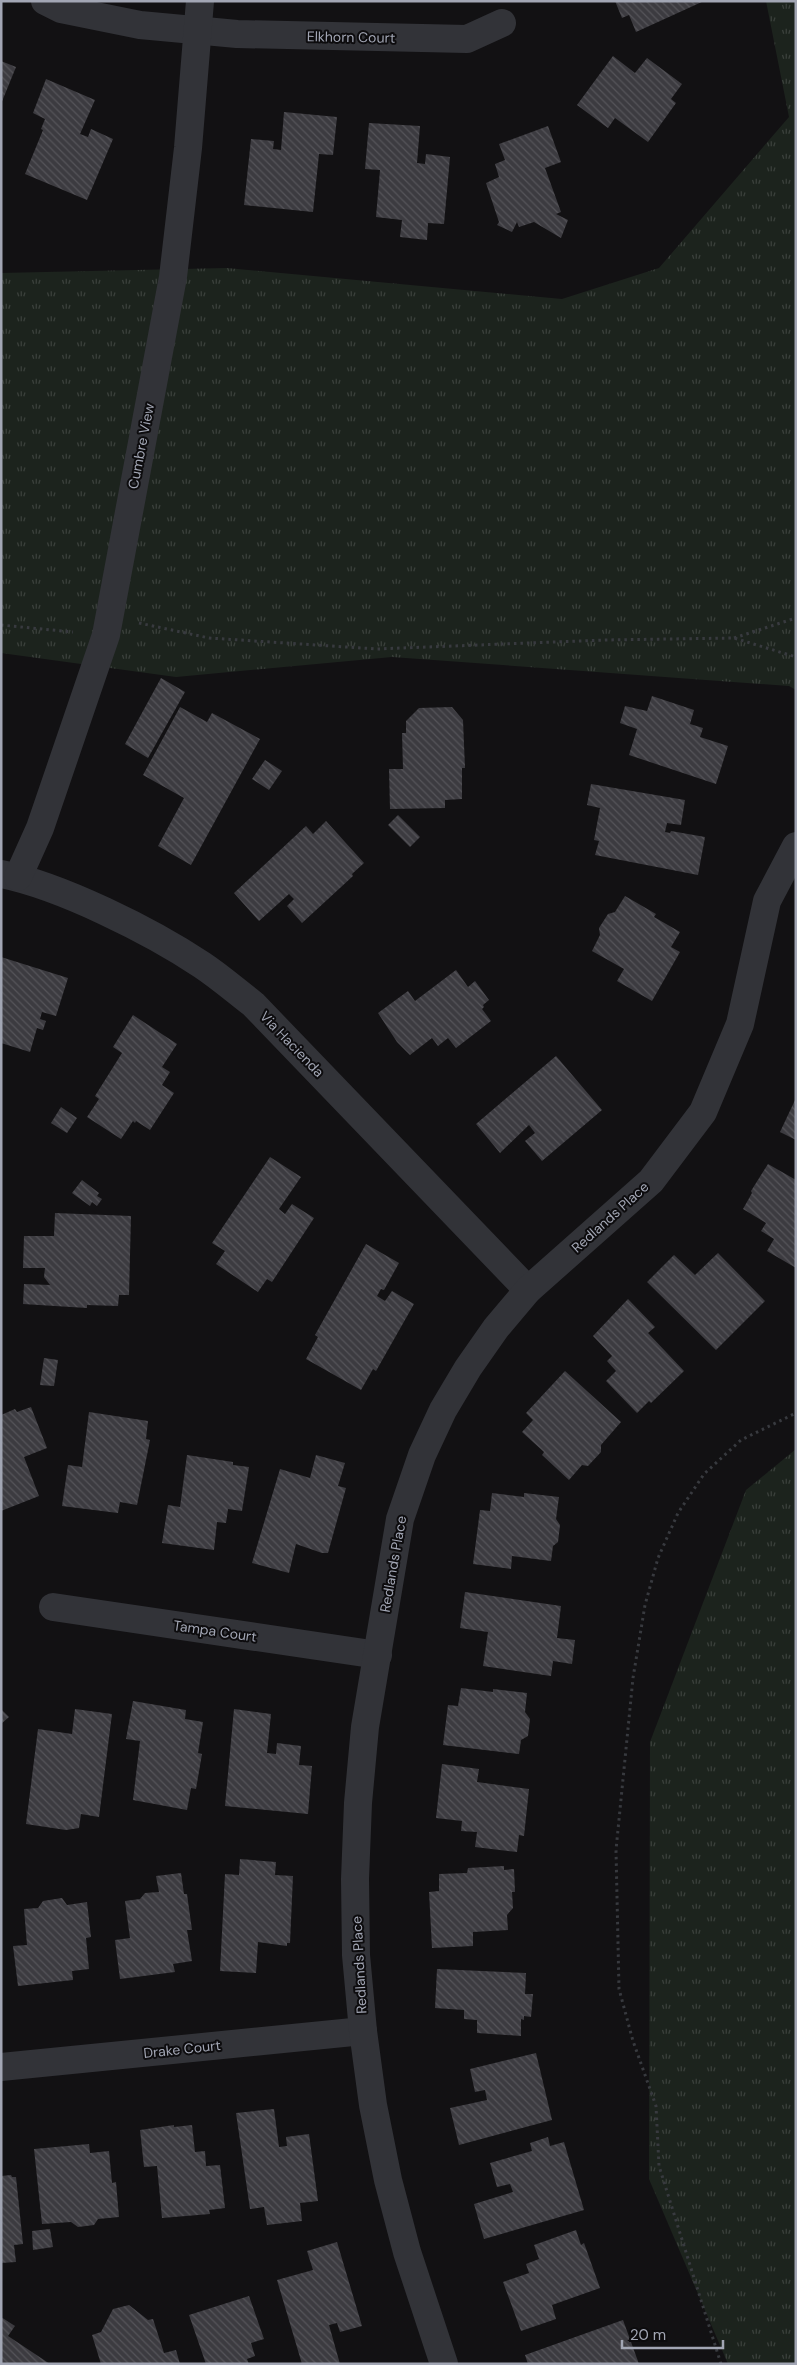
<svg xmlns="http://www.w3.org/2000/svg" width="797" height="2365" viewBox="0 0 797 2365" font-family="'DM Sans',sans-serif">
  <style>
    .grass { fill: url(#grass-tufts) }
    .building { fill: url(#building-back-hatch) }
    .lines { fill: none; stroke-linecap: round; stroke-linejoin: round }
    .path { stroke: #383a3f; stroke-width: 3; stroke-dasharray: 2.5 4; stroke-linecap: butt }
    .minor { stroke: #323338; stroke-width: 28 }
    .labels { text-anchor: middle; dominant-baseline: central; stroke-width: 4; stroke-linejoin: round; paint-order: stroke }
    .street-label { font-size: 14px; fill: #a2a6b4; stroke: #0d0c0e }
  </style>
  <defs>
    <pattern id="grass-tufts" width="24" height="20" patternUnits="userSpaceOnUse" patternTransform="scale(1.25)"><rect width="24" height="20" fill="#1c231d"/><path d="M3 7l-1-3M5 7V3M7 7l1-3M15 17l-1-3M17 17v-4M19 17l1-3" fill="none" stroke="#3a403b"/></pattern>
    <pattern id="building-back-hatch" width="6" height="6" patternUnits="userSpaceOnUse" patternTransform="scale(1.25)"><rect width="6" height="6" fill="#3c3b40"/><path d="M-1 5l2 2M0 0l6 6M5-1l2 2" fill="none" stroke="#555459"/></pattern>
  </defs>
  <rect width="100%" height="100%" fill="#121113"/>
  <g class="grass">
    <path d="M766 1H796V690L789 686 392 657 176 677 1 653V273L227 268 562 299 659 268 789 117Z"/>
    <path d="M796 1449V2364H728L649 2179 650 1742 746 1490Z"/>
  </g>
  <g class="building">
    <path d="M615 1H704L636 32 629 15 622 18Z"/>
    <path d="M613 56 635 73 647 58 682 84 671 99 676 103 648 142 615 118 608 128 577 105Z"/>
    <path d="M1 61 16 67 1 104Z"/>
    <path d="M46 79 95 100 80 134 88 137 91 129 113 139 87 200 25 174 43 130 41 129 45 119 33 113Z"/>
    <path d="M284 112 337 117 333 155 319 154 313 212 244 205 251 139 274 141 273 149 281 150Z"/>
    <path d="M369 123 420 126 417 163 425 164 426 154 450 157 444 224 428 223 427 240 400 237 402 220 376 217 380 170 365 169Z"/>
    <path d="M548 126 561 162 545 168 561 212 556 214 568 220 561 238 534 222 519 227 517 222 512 232 497 225 499 222 486 183 499 177 495 164 505 160 499 144Z"/>
    <path d="M161 678 185 692 148 758 125 744Z"/>
    <path d="M652 696 694 710 690 724 703 728 700 737 728 746 716 784 629 755 637 729 620 723 625 706 647 711Z"/>
    <path d="M180 707 207 722 212 713 260 739 191 865 158 846 184 798 143 775Z"/>
    <path d="M452 707 463 720 465 768H462V799L445 800V808L390 809 389 769H403L402 733H406V721L419 708Z"/>
    <path d="M265 760 282 771 269 790 252 779Z"/>
    <path d="M591 784 685 800 681 825 667 823 665 832 670 833 671 831 705 837 698 875 595 855 599 841 594 840 600 808 587 805Z"/>
    <path d="M398 815 420 837 410 847 388 825Z"/>
    <path d="M326 821 364 863 352 874 353 876 302 923 287 906 294 899 289 894 259 921 234 893 306 826 313 834Z"/>
    <path d="M625 896 656 914 654 917 680 932 671 947 680 952 652 1001 617 981 624 969 592 951 600 935 599 928 608 914 615 912Z"/>
    <path d="M1 957 68 978 56 1016 42 1012 40 1019 46 1021 43 1030 37 1028 30 1052 1 1043Z"/>
    <path d="M456 970 468 987 475 981 489 1000 483 1005 484 1007 482 1009 491 1021 456 1048 448 1038 438 1046 432 1038 410 1055 397 1042 378 1013 408 991 415 1001Z"/>
    <path d="M133 1015 177 1044 162 1067 170 1072 162 1085 174 1093 150 1130 136 1121 135 1123 133 1121 121 1139 87 1117 99 1099 95 1096 122 1053 113 1047Z"/>
    <path d="M556 1056 602 1110 542 1161 525 1141 535 1133 529 1125 500 1153 476 1124Z"/>
    <path d="M796 1098V1140L780 1132Z"/>
    <path d="M61 1107 77 1118 67 1133 51 1123Z"/>
    <path d="M270 1157 301 1177 279 1209 285 1214 292 1204 314 1218 272 1282 267 1279 258 1292 216 1264 225 1251 212 1243Z"/>
    <path d="M768 1164 796 1180V1268L767 1251 774 1239 761 1231 766 1223 743 1209 752 1193 751 1191Z"/>
    <path d="M82 1180 99 1193 97 1196 102 1199 97 1206 92 1202 90 1206 72 1193Z"/>
    <path d="M55 1213 131 1216 129 1295H119L118 1306 87 1305V1308L23 1304 24 1284 50 1285 44 1277 45 1268H23L24 1236H54Z"/>
    <path d="M366 1244 399 1263 384 1290 381 1289 377 1296 385 1301 392 1291 414 1304 376 1371 373 1369 361 1390 306 1359 318 1337 315 1335Z"/>
    <path d="M718 1253 765 1301 716 1350 647 1282 674 1255 695 1275Z"/>
    <path d="M628 1299 655 1327 648 1333 684 1371 651 1403 649 1401 637 1413 606 1381 616 1371 607 1361 612 1356 593 1336Z"/>
    <path d="M44 1358 58 1360 54 1386 40 1385Z"/>
    <path d="M565 1371 621 1422 601 1445V1452L588 1466 582 1465 569 1480 542 1455 544 1452 522 1432 533 1420 526 1413Z"/>
    <path d="M31 1407 47 1448 24 1457 39 1496 1 1511V1415L15 1409 17 1412Z"/>
    <path d="M89 1412 148 1421 146 1439 150 1440 137 1505 120 1502 118 1513 62 1506 68 1465 82 1467Z"/>
    <path d="M187 1455 233 1462V1465L249 1467 242 1511 228 1509 226 1523 217 1522 214 1550 162 1543 168 1505 180 1507Z"/>
    <path d="M316 1455 345 1463 338 1486 346 1488 328 1553H322L296 1544 289 1573 252 1563 280 1469 310 1478Z"/>
    <path d="M492 1493 524 1497V1493L559 1497 556 1519 560 1525 558 1542 553 1546 551 1561 512 1556 511 1569 473 1564 480 1510 490 1511Z"/>
    <path d="M465 1592 561 1606 557 1638 575 1640 572 1664 553 1661 551 1676 483 1666 488 1632 460 1628Z"/>
    <path d="M461 1688 493 1692V1689L527 1693 525 1712 530 1719 528 1736 521 1740 519 1754 443 1745 448 1705 458 1706Z"/>
    <path d="M133 1701 186 1710 185 1719 203 1722 198 1753 202 1754 196 1789 191 1788 187 1810 133 1800 140 1741 126 1739Z"/>
    <path d="M1 1709 9 1717 1 1724Z"/>
    <path d="M75 1709 112 1714 99 1817 81 1814 79 1828 66 1830 26 1824 38 1729 72 1734Z"/>
    <path d="M234 1709 271 1714 267 1753 276 1754 277 1743 301 1746 299 1765 312 1766 308 1814 225 1806Z"/>
    <path d="M442 1764 479 1769 477 1782 529 1789 524 1836 519 1835 517 1852 475 1847 477 1832 461 1831 462 1821 436 1818Z"/>
    <path d="M240 1859 276 1862 275 1875 293 1876 290 1943H287V1946L258 1942 256 1973 220 1971 225 1874 239 1875Z"/>
    <path d="M504 1866V1870L514 1869 515 1892H512L513 1908 507 1915 508 1930 473 1932V1946L432 1948 429 1892 439 1891V1874L467 1873 468 1868Z"/>
    <path d="M181 1873 184 1894H187L192 1930H187L192 1961 173 1964 175 1972 120 1979 115 1940 130 1938 125 1901 140 1899 145 1893 159 1892 156 1876Z"/>
    <path d="M62 1898 67 1905 87 1902 91 1937 86 1938 89 1969 72 1971 73 1980 18 1986 13 1946 27 1945 24 1909 38 1908 43 1901Z"/>
    <path d="M437 1969 526 1973 525 1994H533L531 2017 524 2016V2020L521 2019V2036L477 2033V2020L464 2019V2010L435 2008Z"/>
    <path d="M536 2053 552 2120 459 2145 450 2108 487 2100 485 2090 475 2092 470 2069Z"/>
    <path d="M274 2109 279 2147 287 2146 286 2137 309 2134 318 2201 300 2203 302 2221 267 2225 264 2207 250 2209 236 2113Z"/>
    <path d="M174 2125V2127L192 2125 195 2152 205 2151 206 2166 220 2165 225 2208 209 2210 210 2214 162 2218 157 2166 144 2167 140 2130Z"/>
    <path d="M548 2137 550 2146 564 2142 584 2210 484 2239 474 2204 513 2192 510 2184 497 2187 490 2163 532 2151 530 2143Z"/>
    <path d="M89 2144 90 2153 109 2151 112 2183 116 2182 119 2217 98 2219 94 2225 78 2227 71 2222 42 2224 34 2149Z"/>
    <path d="M11 2175 12 2177H16L23 2244 14 2245 16 2262 1 2263V2176Z"/>
    <path d="M50 2229 53 2247 33 2250 32 2231Z"/>
    <path d="M576 2230 581 2245 584 2243 600 2288 552 2305 556 2319 521 2331 503 2282 529 2273 526 2264 539 2259 534 2245Z"/>
    <path d="M337 2242 362 2326 340 2332 337 2323 329 2325 340 2364H302L277 2280 313 2270 307 2251Z"/>
    <path d="M249 2296 264 2339 251 2343 255 2356 247 2359 249 2364H206L189 2315Z"/>
    <path d="M129 2305 148 2320 153 2319 164 2353 176 2350 180 2364H101L92 2335 101 2332 113 2309Z"/>
    <path d="M1 2317 15 2326 8 2336 50 2364H1Z"/>
    <path d="M623 2320 639 2364H528L525 2355Z"/>
  </g>
  <g class="lines">
    <g class="path">
      <path d="M139 623 209 638 377 649 605 640 734 638 796 657"/>
      <path d="M1 625 73 632"/>
      <path d="M734 638 796 618"/>
      <path d="M721 2364 659 2166 656 2106 633 2041 619 1989 616 1850 633 1678 645 1605 658 1558 678 1513 704 1474 741 1440 796 1413"/>
    </g>
    <g class="minor">
      <path d="M45 1 61 9 140 25 237 34 467 39 502 23"/>
      <path d="M1 874C61 886 151 931 202 965 220 977 236 991 253 1004L528 1290"/>
      <path d="M18 877 40 828 106 635 173 277 188 148 200 1"/>
      <path d="M53 1607 378 1655"/>
      <path d="M1 2067 363 2031"/>
      <path d="M444 2364 407 2252 388 2180 373 2105 363 2031 356 1955 355 1879 358 1803 365 1727 400 1519 422 1455 443 1410 468 1368 496 1328 528 1290 651 1181 703 1112 740 1024 767 901 796 846"/>
    </g>
  </g>
  <g class="labels">
    <g class="street-label">
      <text transform="translate(351 37) rotate(1)">Elkhorn Court</text>
      <text transform="translate(141 446) rotate(-79)">Cumbre View</text>
      <text transform="translate(292 1044) rotate(46)">Via Hacienda</text>
      <text transform="translate(610 1217) rotate(-42)">Redlands Place</text>
      <text transform="translate(393 1564) rotate(-80)">Redlands Place</text>
      <text transform="translate(215 1631) rotate(8)">Tampa Court</text>
      <text transform="translate(359 1965) rotate(-93)">Redlands Place</text>
      <text transform="translate(182 2049) rotate(-6)">Drake Court</text>
    </g>
  </g>
  <rect width="797" height="2365" fill="none" stroke="#a2a6b4" stroke-width="5"/>
  <path d="M622 2340v8h101v-8" fill="none" stroke="#a2a6b4" stroke-width="2.5"/>
  <text x="630" y="2340" font-size="15" fill="#a2a6b4" stroke="#0d0c0e" stroke-width="4" paint-order="stroke">20 m</text>
</svg>
